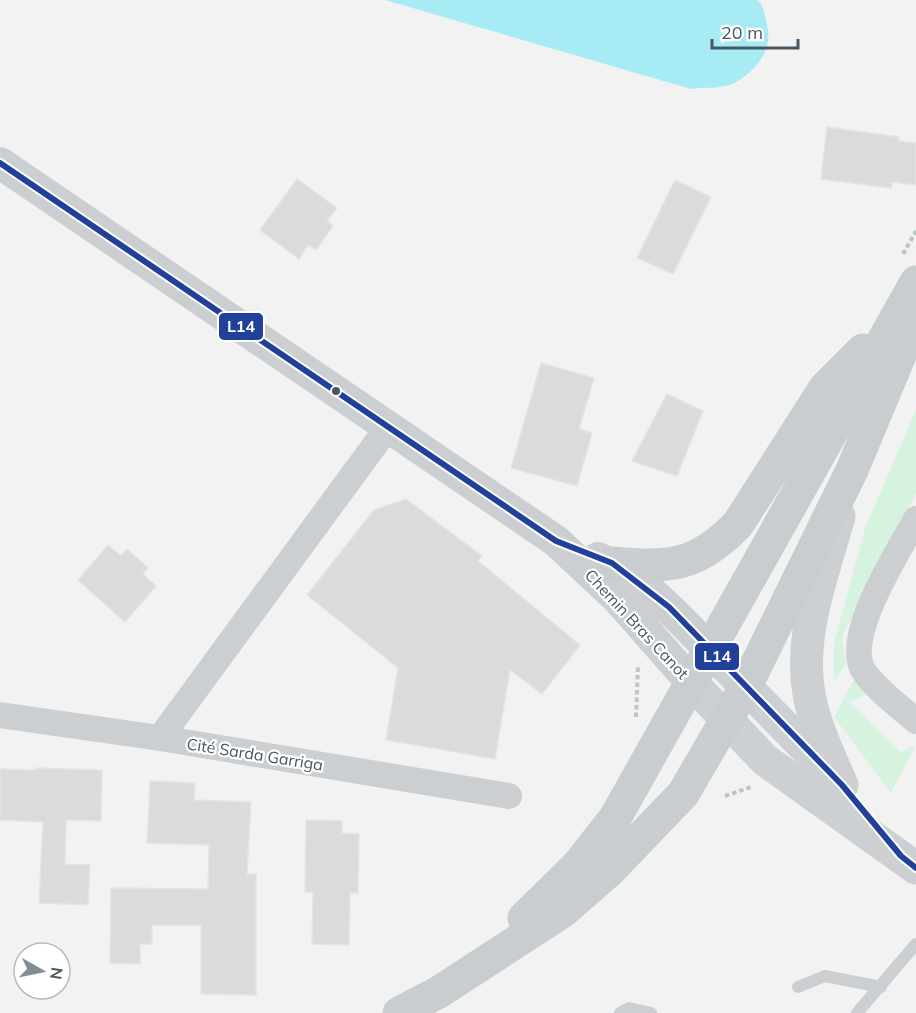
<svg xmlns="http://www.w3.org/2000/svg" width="916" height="1013" viewBox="0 0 916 1013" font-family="Mulish,sans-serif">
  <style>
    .green { fill: #d5f3de }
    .water { fill: #a7ecf4 }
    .building { fill: #dadbdc; stroke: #e4e4e5; stroke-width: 1.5 }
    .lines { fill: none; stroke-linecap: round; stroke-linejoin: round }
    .path { stroke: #b9c7c2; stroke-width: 4; stroke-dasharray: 4.5 3; stroke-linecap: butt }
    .service { stroke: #cbcfd2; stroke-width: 12 }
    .minor { stroke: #cbcfd2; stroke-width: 26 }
    .tertiary { stroke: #cbcfd2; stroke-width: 32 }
    .secondary { stroke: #ccd0d3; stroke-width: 33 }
    .primary { stroke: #c8cdd0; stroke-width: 33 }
    .bus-1-casing { stroke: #fff; stroke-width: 10 }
    .bus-1 { stroke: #21409a; stroke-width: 6 }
    .bus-dot { fill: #475861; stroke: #fff; stroke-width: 2 }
    .labels { text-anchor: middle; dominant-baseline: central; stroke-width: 4.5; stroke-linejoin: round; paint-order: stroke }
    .street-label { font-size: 16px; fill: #475861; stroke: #fff }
    .line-badge { stroke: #fff; stroke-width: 2 }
    .badge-label { font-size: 16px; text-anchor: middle; font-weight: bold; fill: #fff }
  </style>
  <rect width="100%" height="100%" fill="#f3f2f2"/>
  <g class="green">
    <path d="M916 410V493L842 636 846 664 834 682V643L865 528Z"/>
    <path d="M854 680 871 692 849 702 901 752 916 745 891 793 834 717Z"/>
  </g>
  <path class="water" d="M385 0H757C764 5 765 16 767 25 774 50 754 74 732 84 721 89 703 87 691 89Z"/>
  <g class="building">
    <path d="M827 127 899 137 898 141 916 143V185L892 182 891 188 821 179Z"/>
    <path d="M297 179 337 208 327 221 333 226 316 250 308 245 299 259 260 230Z"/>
    <path d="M675 180 711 197 673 274 637 258Z"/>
    <path d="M541 363 594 378 579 429 592 433 577 486 511 468Z"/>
    <path d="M667 394 703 411 677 476 632 461Z"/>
    <path d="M406 499 482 556 478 561 580 645 542 694 510 670 495 759 386 740 398 668 307 595 374 510Z"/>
    <path d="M108 545 121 556 127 549 148 568 143 574 156 586 125 622 78 580Z"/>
    <path d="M36 768 102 770 101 821 66 820 65 864 90 865 88 905 39 903 43 822 0 820V769L36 770Z"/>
    <path d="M150 781 195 783 194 800 251 802 247 874H256V995L201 994V925H152V944H140V964L110 963 111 888 208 889 209 845 147 843Z"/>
    <path d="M306 820 342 821V833L359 834 358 893H350L349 945 312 944 313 892H305Z"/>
  </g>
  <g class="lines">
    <g class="path">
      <path d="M903 254 916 231"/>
      <path d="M636 717 638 666"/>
      <path d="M725 796 751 787"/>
    </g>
    <g class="service">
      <path d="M798 987 825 976 881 987"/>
      <path d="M620 1013 629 1008 651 1013"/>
      <path d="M857 1013 916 944"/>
    </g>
    <g class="minor">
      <path d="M916 519C899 551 840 640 865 673 878 691 899 706 916 721"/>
      <path d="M0 715 160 738 509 796"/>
      <path d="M160 738 388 427"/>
    </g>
    <g class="tertiary">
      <path d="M0 163 556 541 617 598 691 682"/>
      <path d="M598 558C640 575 679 618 710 650"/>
    </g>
    <g class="secondary">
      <path d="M839 516C823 575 797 637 810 699 816 729 830 757 842 785"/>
      <path d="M710 650 832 775"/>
      <path d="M691 682 765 760 916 868"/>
    </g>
    <g class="primary">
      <path d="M612 563C669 568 697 567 738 524L825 388 863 350"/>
      <path d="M524 918 578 865 615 818 916 282"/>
      <path d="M399 1013 439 992 562 912 609 871 683 794 746 686 852 470 916 317"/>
    </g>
    <g class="bus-1-casing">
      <path id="bus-1" d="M0 163 556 541 612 563 669 607 842 785 901 856 916 868"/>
    </g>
    <use href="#bus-1" class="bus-1"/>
  </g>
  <circle class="bus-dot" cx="336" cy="391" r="5"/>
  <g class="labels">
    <g class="street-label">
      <text transform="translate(637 624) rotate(47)">Chemin Bras Canot</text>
      <text transform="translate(255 754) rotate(9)">Cité Sarda Garriga</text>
    </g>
  </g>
  <g class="line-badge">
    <rect x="218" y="312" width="46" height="29" rx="6" fill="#21409a"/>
    <rect x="694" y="642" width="46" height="29" rx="6" fill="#21409a"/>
  </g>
  <g class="badge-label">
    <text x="241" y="332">L14</text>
    <text x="717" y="662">L14</text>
  </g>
  <g transform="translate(42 971) rotate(99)"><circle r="28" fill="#ffffff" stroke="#b5bcc0" stroke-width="1.5"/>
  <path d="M0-4.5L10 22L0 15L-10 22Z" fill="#838e94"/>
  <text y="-9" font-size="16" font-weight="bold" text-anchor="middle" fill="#475861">N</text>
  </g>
  <path d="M712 39v9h86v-9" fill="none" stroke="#475861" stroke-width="3"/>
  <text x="721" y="39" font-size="18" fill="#475861" stroke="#ffffff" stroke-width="4.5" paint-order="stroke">20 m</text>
</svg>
